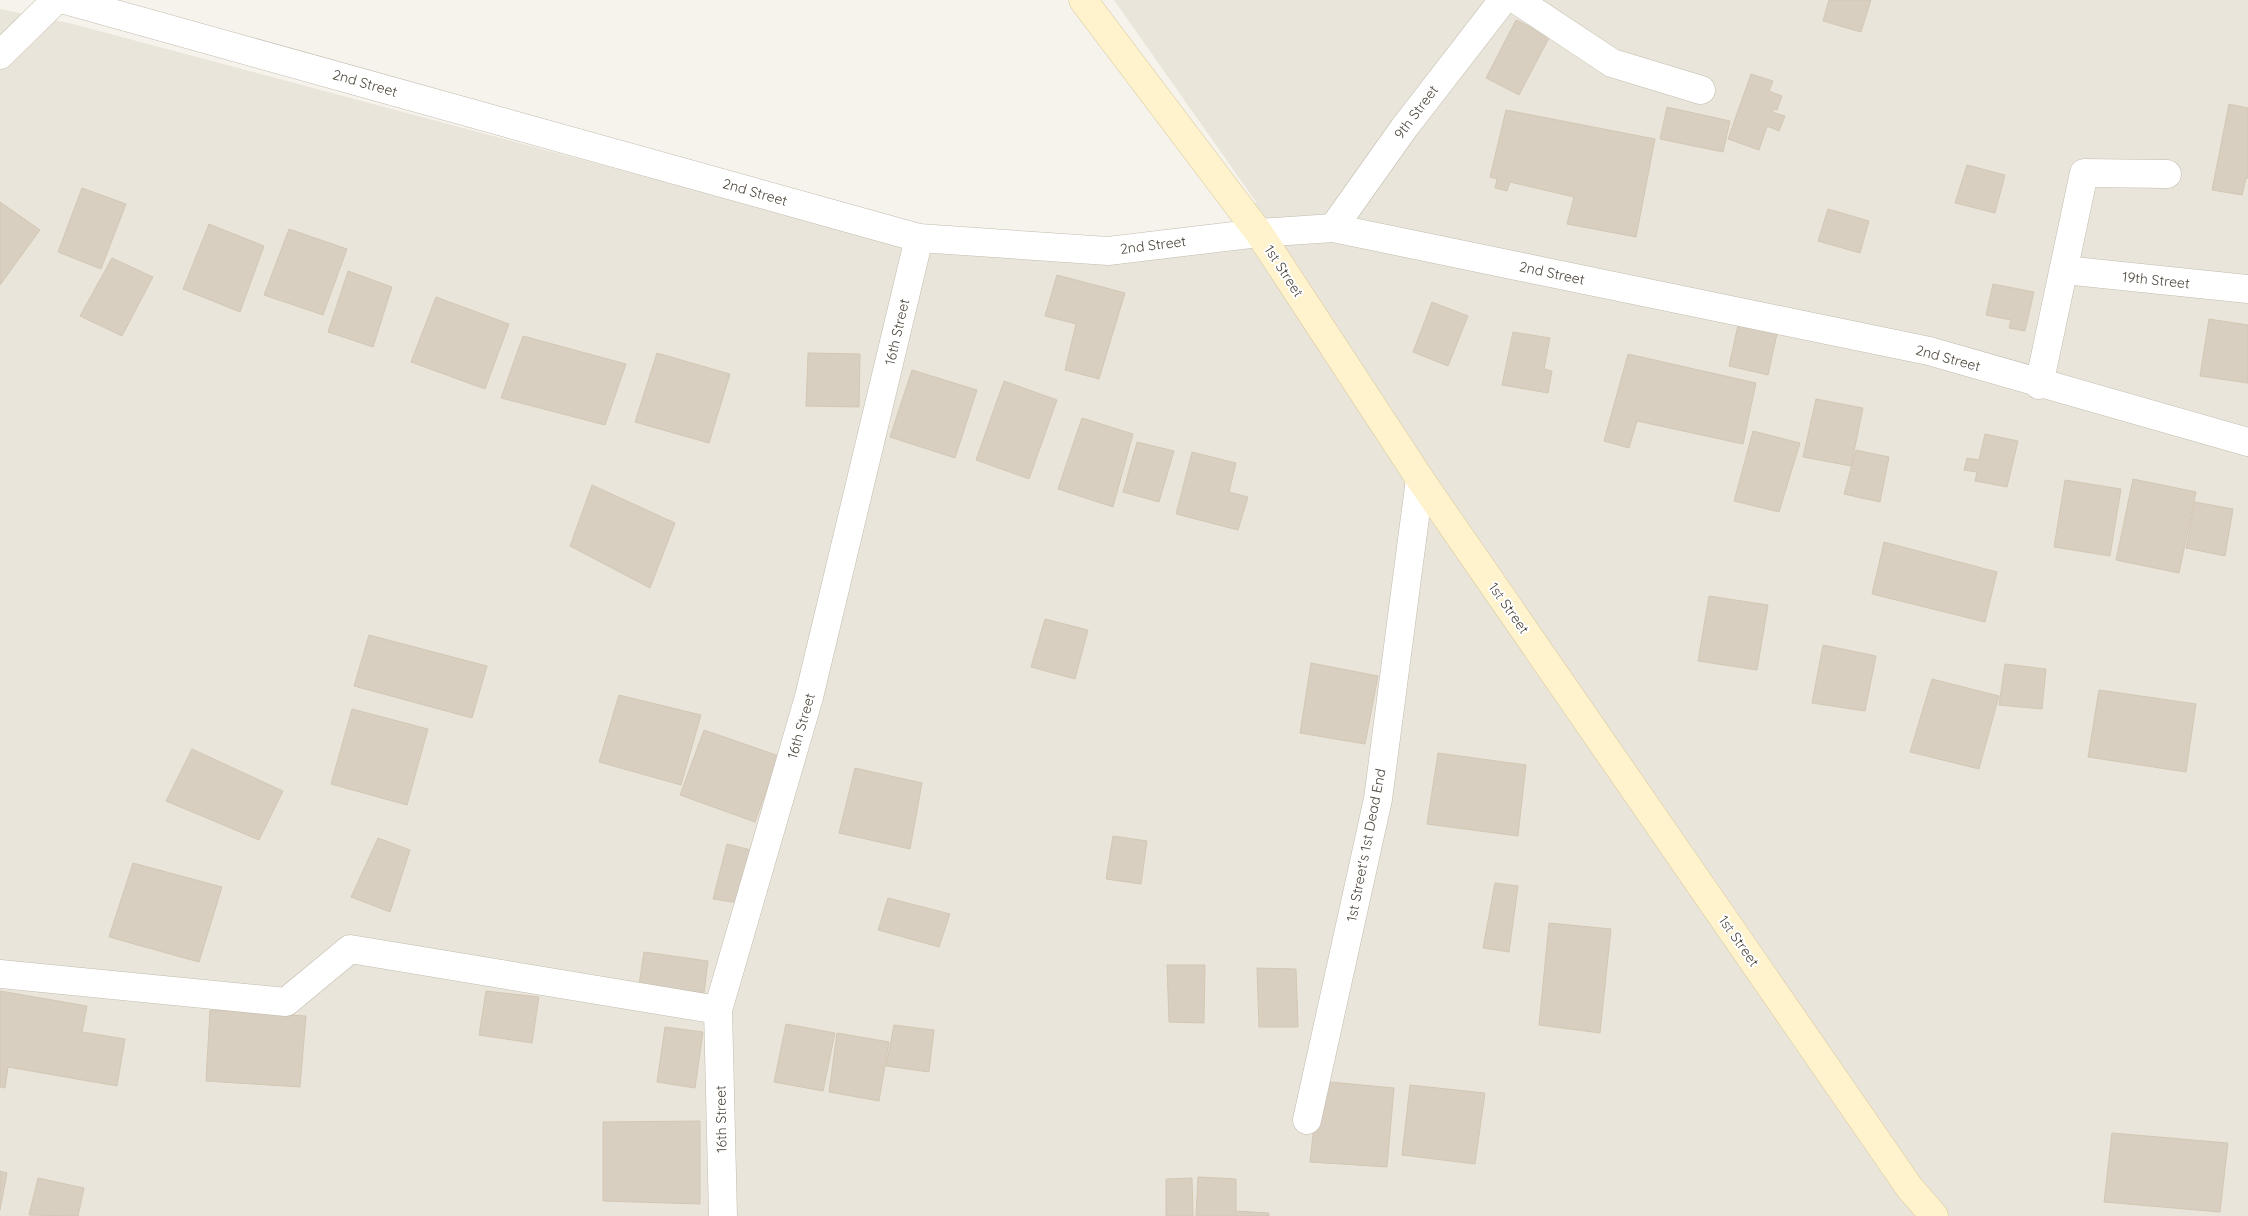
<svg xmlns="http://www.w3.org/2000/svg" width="2248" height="1216" viewBox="0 0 2248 1216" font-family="Quicksand,sans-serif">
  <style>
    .residential { fill: #eae5da }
    .building { fill: #d8cfc1; stroke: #d3c7b4 }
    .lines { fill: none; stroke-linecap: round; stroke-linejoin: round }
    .minor-casing { stroke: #c2bbae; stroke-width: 29 }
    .secondary-casing { stroke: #d6c79b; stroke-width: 29 }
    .minor { stroke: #fff; stroke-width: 28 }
    .secondary { stroke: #fff3cd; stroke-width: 28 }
    .labels { text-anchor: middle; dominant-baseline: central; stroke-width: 4; stroke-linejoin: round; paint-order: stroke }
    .street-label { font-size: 14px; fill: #4b4439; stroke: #fff }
  </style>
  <rect width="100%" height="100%" fill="#f6f3ec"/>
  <path class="residential" d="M1114 0H2248V1216H0V9L69 23 928 252 1230 242 1256 202Z"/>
  <g class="building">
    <path d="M1829 0H1871L1861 32 1823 21Z"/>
    <path d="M1516 20 1550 36 1519 95 1486 78Z"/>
    <path d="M1751 74 1773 81 1769 91 1782 96 1777 110 1774 109 1772 112 1785 116 1779 131 1767 126 1759 150 1728 139Z"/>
    <path d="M2229 104 2248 108V178H2246L2242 195 2212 190Z"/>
    <path d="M1667 107 1730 121 1723 152 1660 139Z"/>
    <path d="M1506 110 1655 139 1636 237 1567 224 1574 197 1510 182 1507 191 1495 188 1497 179 1490 177Z"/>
    <path d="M1967 165 2005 175 1995 213 1955 203Z"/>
    <path d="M82 188 126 204 101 269 58 252Z"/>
    <path d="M0 202 40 230 0 285Z"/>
    <path d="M1828 209 1869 221 1860 253 1818 241Z"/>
    <path d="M209 224 264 246 240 312 183 289Z"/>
    <path d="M289 229 347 249 323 315 264 295Z"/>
    <path d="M112 258 153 277 122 336 80 316Z"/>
    <path d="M348 271 392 287 373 347 328 332Z"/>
    <path d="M1057 275 1125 293 1099 379 1065 370 1076 324 1045 316Z"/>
    <path d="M1993 284 2034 292 2025 331 2009 328 2011 320 1986 315Z"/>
    <path d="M436 297 509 324 485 389 411 362Z"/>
    <path d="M1432 302 1468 316 1448 366 1413 352Z"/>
    <path d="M2209 319 2248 325V383L2200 376Z"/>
    <path d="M1738 325 1777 334 1768 375 1729 366Z"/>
    <path d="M1513 332 1550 338 1544 369 1552 371 1548 393 1502 385Z"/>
    <path d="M523 336 626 364 605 425 501 398Z"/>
    <path d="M657 353 730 374 709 443 635 422Z"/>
    <path d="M808 353 860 354 859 407 806 406Z"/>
    <path d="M1628 354 1756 383 1743 444 1637 421 1629 448 1604 441Z"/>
    <path d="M912 370 977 390 955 458 890 437Z"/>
    <path d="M1004 381 1057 400 1029 479 976 460Z"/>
    <path d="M1816 399 1863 408 1851 466 1803 457Z"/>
    <path d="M1082 418 1133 434 1113 507 1058 489Z"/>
    <path d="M1753 431 1800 443 1779 512 1734 501Z"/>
    <path d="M1985 434 2018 441 2007 487 1975 481 1977 472 1964 470 1967 458 1979 460Z"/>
    <path d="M1137 442 1174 451 1159 502 1123 492Z"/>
    <path d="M1856 450 1889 457 1880 502 1844 494Z"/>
    <path d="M1192 452 1236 463 1229 492 1248 497 1238 530 1176 514Z"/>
    <path d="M2133 479 2196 492 2179 573 2116 560Z"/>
    <path d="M2065 480 2121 489 2110 556 2054 547Z"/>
    <path d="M592 485 675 523 650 588 570 546Z"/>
    <path d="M2195 502 2233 509 2225 556 2186 548Z"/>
    <path d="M1884 542 1997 572 1985 622 1872 594Z"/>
    <path d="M1709 596 1768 605 1757 670 1698 661Z"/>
    <path d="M1045 619 1088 630 1075 679 1031 667Z"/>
    <path d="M369 635 487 666 472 718 354 686Z"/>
    <path d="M1823 645 1876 656 1865 711 1812 703Z"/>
    <path d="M1311 663 1378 676 1365 744 1300 733Z"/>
    <path d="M2005 664 2046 669 2042 709 1999 705Z"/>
    <path d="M1932 679 1999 696 1979 769 1910 752Z"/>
    <path d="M2099 690 2196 704 2186 772 2088 757Z"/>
    <path d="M619 695 701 715 681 785 599 762Z"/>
    <path d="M352 709 428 729 407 805 331 784Z"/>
    <path d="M704 730 779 756 755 822 680 795Z"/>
    <path d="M192 749 283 791 259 840 166 801Z"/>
    <path d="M1438 753 1526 765 1518 836 1427 824Z"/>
    <path d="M855 768 922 783 910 849 839 833Z"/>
    <path d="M1113 836 1147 841 1141 884 1106 879Z"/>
    <path d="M378 838 410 850 390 912 351 897Z"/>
    <path d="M727 844 751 850 739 903 713 899Z"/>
    <path d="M133 863 222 887 199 962 109 937Z"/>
    <path d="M1495 883 1518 886 1509 952 1483 948Z"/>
    <path d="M888 898 950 914 939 947 878 930Z"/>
    <path d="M1549 923 1611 929 1600 1033 1539 1025Z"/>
    <path d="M644 952 708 961 704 993 639 985Z"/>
    <path d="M1167 965H1205L1204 1023 1169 1022Z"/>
    <path d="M1257 968 1296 969 1298 1027H1259Z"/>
    <path d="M0 991 87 1006 82 1032 125 1039 117 1086 8 1067 5 1088 0 1087Z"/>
    <path d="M486 991 539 997 532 1043 479 1035Z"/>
    <path d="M210 1010 306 1016 300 1087 206 1081Z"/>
    <path d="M786 1024 835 1033 823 1091 774 1082Z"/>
    <path d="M894 1025 934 1030 929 1072 886 1066Z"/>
    <path d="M665 1027 703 1032 695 1088 657 1082Z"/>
    <path d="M837 1033 889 1042 879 1101 829 1092Z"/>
    <path d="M1319 1081 1394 1088 1387 1167 1310 1162Z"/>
    <path d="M1410 1085 1485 1093 1475 1164 1402 1155Z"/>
    <path d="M700 1121V1204L603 1201V1122Z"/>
    <path d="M2112 1133 2228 1143 2220 1212 2104 1202Z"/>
    <path d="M0 1171 7 1173 0 1210Z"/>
    <path d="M1198 1177 1236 1179V1211L1269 1213V1216H1196Z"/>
    <path d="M38 1178 84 1188 78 1216 29 1215Z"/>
    <path d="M1192 1178 1193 1216H1166V1179Z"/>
  </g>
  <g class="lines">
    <g class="minor-casing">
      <g id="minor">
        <path d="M65 0 919 238 1108 251 1259 233 1333 228 1929 351 2248 442"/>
        <path d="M1517 0 1612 63 1701 90"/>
        <path d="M0 55 56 0"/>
        <path d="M1333 228 1404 128 1503 0"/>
        <path d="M2064 270 2248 289"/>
        <path d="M2039 385 2084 173 2167 174"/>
        <path d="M0 974 286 1002 350 949 718 1010"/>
        <path d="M1307 1120 1378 799 1420 479"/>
        <path d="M723 1216 718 1010 809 697 919 238"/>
      </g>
    </g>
    <g class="secondary-casing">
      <path id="secondary" d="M1083 0 1259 233 1420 479 1909 1187 1934 1216"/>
    </g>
    <use href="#minor" class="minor"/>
    <use href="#secondary" class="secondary"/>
  </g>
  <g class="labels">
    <g class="street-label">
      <text transform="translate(365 83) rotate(16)">2nd Street</text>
      <text transform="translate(1416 112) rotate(-53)">9th Street</text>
      <text transform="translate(755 192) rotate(16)">2nd Street</text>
      <text transform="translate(1153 245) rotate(-7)">2nd Street</text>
      <text transform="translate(1284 271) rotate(57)">1st Street</text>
      <text transform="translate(1552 273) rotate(12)">2nd Street</text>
      <text transform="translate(2156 280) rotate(6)">19th Street</text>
      <text transform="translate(897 332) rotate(-77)">16th Street</text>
      <text transform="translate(1948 358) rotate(15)">2nd Street</text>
      <text transform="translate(1509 608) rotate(55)">1st Street</text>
      <text transform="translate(801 726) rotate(-74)">16th Street</text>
      <text transform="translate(1366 845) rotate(-79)">1st Street's 1st Dead End</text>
      <text transform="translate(1739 941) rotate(55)">1st Street</text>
      <text transform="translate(721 1119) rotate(-91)">16th Street</text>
    </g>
  </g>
</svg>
